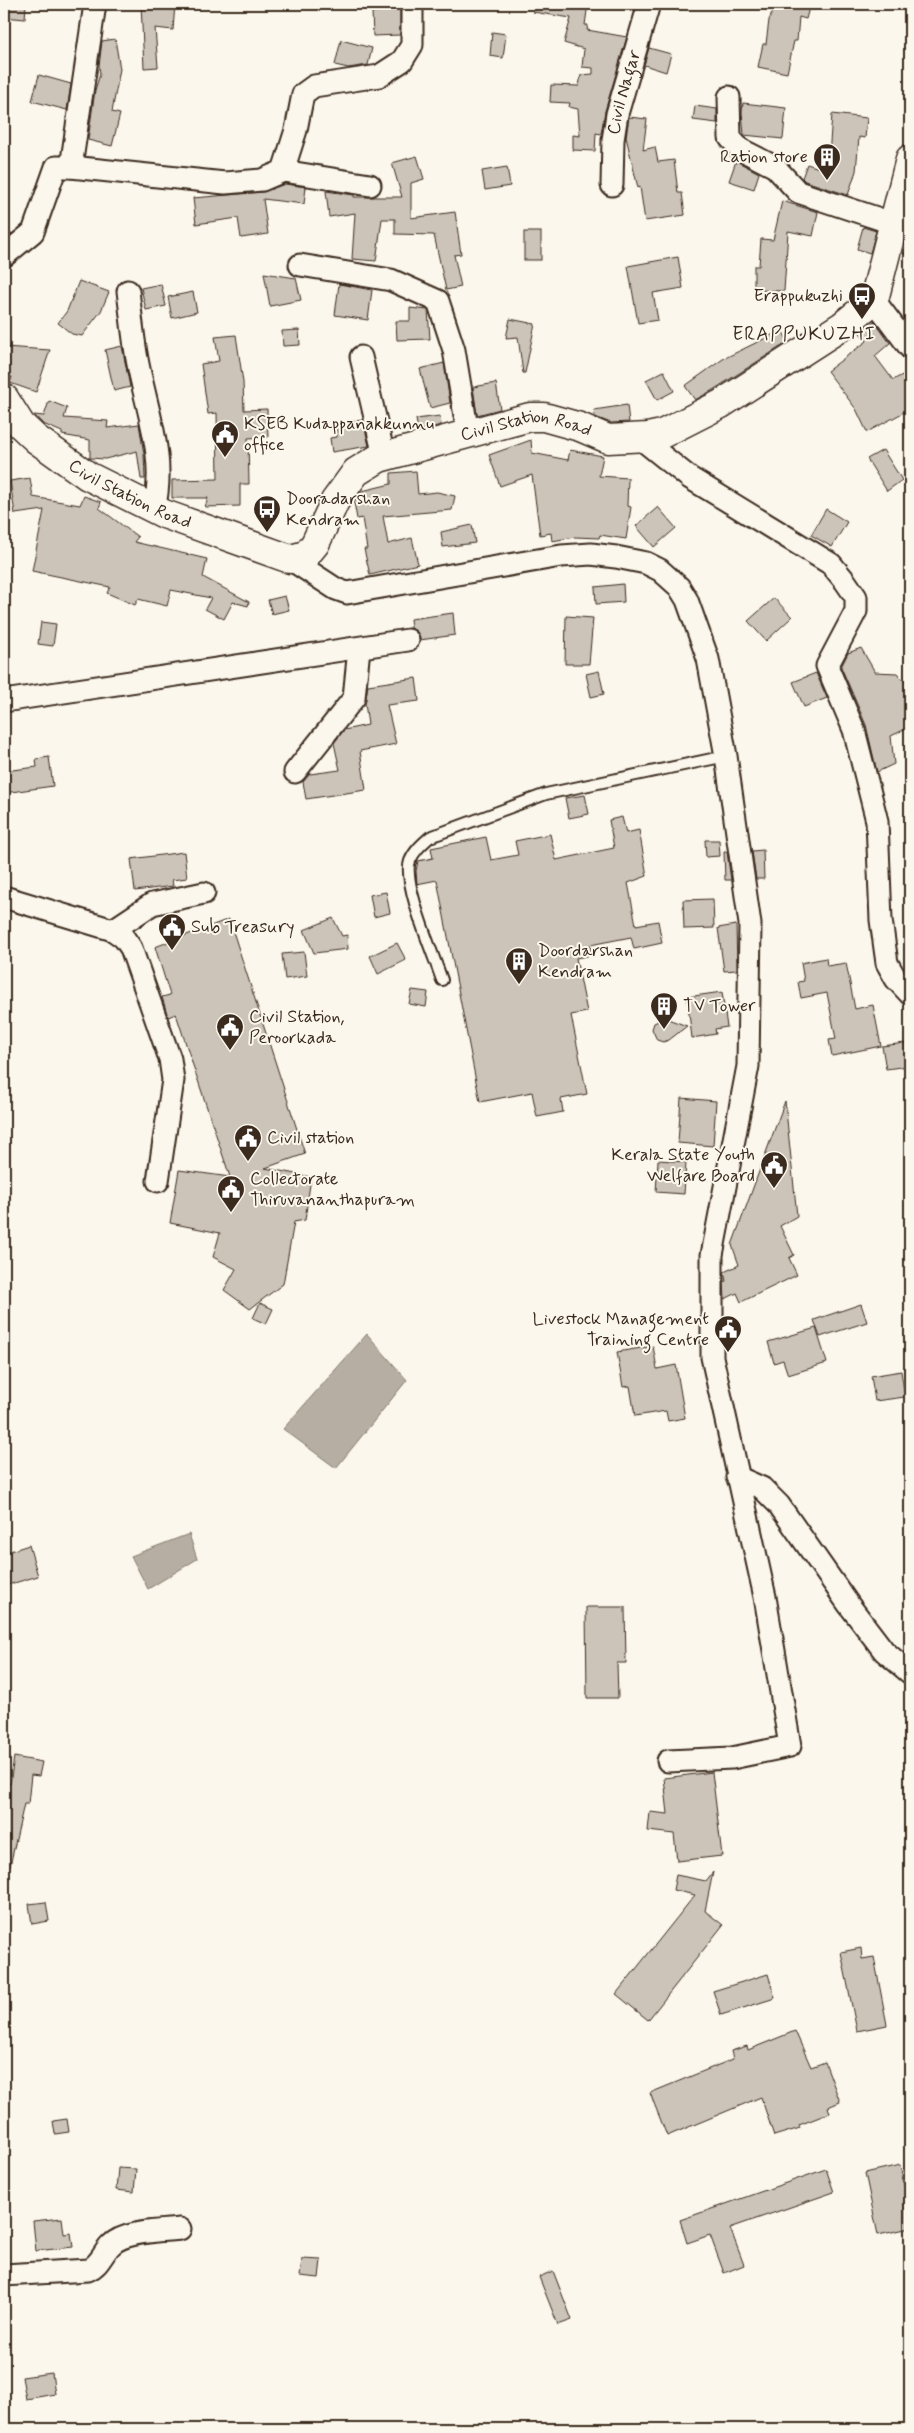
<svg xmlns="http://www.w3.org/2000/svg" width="914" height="2433" viewBox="0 0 914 2433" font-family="Mynerve,sans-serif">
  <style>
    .water { fill: #b6aea2; stroke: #85796d }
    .building { fill: #ccc4b9; stroke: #3b2a1e }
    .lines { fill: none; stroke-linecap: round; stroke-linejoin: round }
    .lane-casing { stroke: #3b2a1e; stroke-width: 14 }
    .street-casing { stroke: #3b2a1e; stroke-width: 25 }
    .secondary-casing { stroke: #3b2a1e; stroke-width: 31 }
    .lane { stroke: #fbf7ec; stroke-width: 10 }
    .street { stroke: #fbf7ec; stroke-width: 21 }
    .secondary { stroke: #fbf7ec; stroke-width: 28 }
    .labels { text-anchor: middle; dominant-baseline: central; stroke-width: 4; stroke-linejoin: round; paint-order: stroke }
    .street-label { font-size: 18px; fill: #3b2a1e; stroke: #fbf7ec }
    .poi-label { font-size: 18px; fill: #3b2a1e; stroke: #fbf7ec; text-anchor: start }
    .neighbourhood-label { font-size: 19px; letter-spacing: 1px; fill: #3b2a1e; stroke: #fbf7ec }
  </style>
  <rect width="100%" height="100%" fill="#fbf7ec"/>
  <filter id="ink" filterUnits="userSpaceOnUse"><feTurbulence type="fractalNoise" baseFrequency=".02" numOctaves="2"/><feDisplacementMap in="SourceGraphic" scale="10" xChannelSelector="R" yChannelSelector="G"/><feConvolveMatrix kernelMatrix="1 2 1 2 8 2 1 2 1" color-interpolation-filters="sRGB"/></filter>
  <g filter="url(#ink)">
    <g class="water">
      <path d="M367 1334 407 1380 336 1468 283 1429Z"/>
      <path d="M189 1534 197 1559 148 1589 131 1556Z"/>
    </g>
    <g class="building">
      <path d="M4 4 26 5 25 19 4 17Z"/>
      <path d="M141 4H175L173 30 155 28 158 67 144 68Z"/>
      <path d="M386 4H400V35L373 36 372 12 386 11Z"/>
      <path d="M534 4H588L585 25H588L587 30 627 37 605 111 601 134 596 133 595 151 573 150V135L580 136 578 109 569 107 570 103 550 102 551 85 579 86 581 75 593 74V68L582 67 584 49 564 43 571 18 533 12Z"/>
      <path d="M766 4H810L806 19 799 17 797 41H794L787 73 758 67 763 44H766L769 20 773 11 766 9Z"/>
      <path d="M492 32 506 34 503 58 490 56Z"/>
      <path d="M115 39 120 69 112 112 120 114 112 146 88 140 95 90 100 74 99 66 102 41Z"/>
      <path d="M341 40 372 48 368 65 348 68 335 65Z"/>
      <path d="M649 48 671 54 666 72 644 65Z"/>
      <path d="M39 75 71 84 67 110 32 101Z"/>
      <path d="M743 103 786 108 783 139 744 135 742 112Z"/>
      <path d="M695 106 717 109V123L693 120Z"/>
      <path d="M832 114 867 118 865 138 859 137 856 171 848 195 805 181 802 178 807 164 828 171Z"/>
      <path d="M629 117 647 119 643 150 655 147 658 162 674 160 678 193H682L685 215 645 221 640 187 638 188 626 137Z"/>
      <path d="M417 156 424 179 411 183V218L455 212 461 254 454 255 461 287 446 290 434 235 395 234V219H382L376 261 352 259 355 213 329 217 326 191 354 195V197H402L392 163Z"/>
      <path d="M736 161 759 173 754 189 729 181Z"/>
      <path d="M507 167 510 186 485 190 482 171Z"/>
      <path d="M285 184 306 187 304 204 263 199 268 234 241 238 238 218 196 224 193 198 263 192Z"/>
      <path d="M782 201 818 212 813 236 788 231 784 291 754 290V266H759L761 239 773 240Z"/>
      <path d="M863 227 876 231 870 253 857 249Z"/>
      <rect x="524" y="232" width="17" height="28"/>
      <path d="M906 237 910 238V255L902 253Z"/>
      <path d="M678 257 683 288 653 293 658 320 638 323 628 266Z"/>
      <path d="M264 273 296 278 301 300 270 306Z"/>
      <path d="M79 281 109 292 101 311 82 336 72 334 58 323 67 311Z"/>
      <path d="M161 284 166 306 146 310 141 288Z"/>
      <path d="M339 284 372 290 368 320 335 315Z"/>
      <path d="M193 292 197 312 172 318 168 297Z"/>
      <path d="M410 308 428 310 430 339 397 340 396 321H410Z"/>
      <path d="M510 319 535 324 525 373H523L518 337 506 338Z"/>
      <path d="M874 321 890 343 875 356 893 380 910 371V409L867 432 856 409 827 371 867 341 860 333Z"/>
      <path d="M299 330 300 345 283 346 282 331Z"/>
      <path d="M782 330 788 342 713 390 695 400 685 386 723 359Z"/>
      <path d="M236 335 243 382 244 410 267 409 268 437 248 438 249 484H240V506L205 507 208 498H172V480L218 479 217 413 208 414 201 364 219 361 215 337Z"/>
      <path d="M122 346 130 387 114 391 105 350Z"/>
      <path d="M4 347 50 350 36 392 10 383 12 377H4Z"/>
      <path d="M444 363 450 403 430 408 420 369Z"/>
      <path d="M664 371 674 391 657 400 646 380Z"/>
      <path d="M496 383 500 409 477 415 473 387Z"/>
      <path d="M49 401 67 408 64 418 108 421 107 428 139 424 144 454 145 479H141L137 451 105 459 90 458V440L62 435V432L43 424 34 415 44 416Z"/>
      <path d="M627 405 629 422 611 423 595 417 594 410Z"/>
      <path d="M440 416 441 425 418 431 416 419Z"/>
      <path d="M363 420 369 446 332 452 330 438 337 437 336 423Z"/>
      <path d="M531 440 532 453 568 460 570 450 603 456 599 476 628 478 627 506 631 507 626 539 600 535 599 538 575 537 552 541 551 533 540 535 532 475 500 486 489 455Z"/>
      <path d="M883 450 902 480 887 491 867 459Z"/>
      <path d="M416 471 418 494 437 492 455 496 452 510 383 516 388 544 412 538 418 564 370 575 364 549H367L362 518 357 519 354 502 362 491 391 484V473Z"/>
      <path d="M30 478 33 497 80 505 84 496 101 502 99 508 138 537 134 542 207 559 203 577 249 602 248 606 233 602 224 619 205 609 211 598 171 590 167 606 138 599 135 605 107 593 110 587 32 571 44 510 15 514 10 481Z"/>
      <path d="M658 507 676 528 654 547 636 526Z"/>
      <path d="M826 509 847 522 832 547 811 535Z"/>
      <path d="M472 525 475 543 443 547 441 532Z"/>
      <path d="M623 584 624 602 596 604 595 587Z"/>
      <path d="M285 596 289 610 272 614 268 600Z"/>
      <path d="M774 598 792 617 766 641 748 621Z"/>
      <path d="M453 613 455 635 420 640 417 632 411 628 410 619Z"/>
      <path d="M566 616 593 618 589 664H565Z"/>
      <path d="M41 622 56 624 53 646 38 644Z"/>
      <path d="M861 648 875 672 897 673 908 685 910 696V727L891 736 894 764 877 772 866 725 841 667 848 653Z"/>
      <path d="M599 671 604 694 591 697 586 674Z"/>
      <path d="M816 673 827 698 804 707 793 682Z"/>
      <path d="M416 678 419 701 387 705 396 744 360 751 366 790 306 799 303 782 310 774 340 770 334 743 344 730 368 725 365 703 368 685Z"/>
      <path d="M49 757 53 786 4 793V771L37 767 36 759Z"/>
      <path d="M585 795 589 814 569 818 565 798Z"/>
      <path d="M622 817 626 833 639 830 647 876 628 883 636 925 658 921 662 943 634 949 631 937 590 945 592 955 576 958 587 1012 571 1015 587 1094 561 1099 563 1112 537 1117 532 1092 480 1102 437 880 417 884 416 871 418 861 433 858 431 848 486 837 491 860 518 855 515 841 550 834 556 860 614 848 609 820Z"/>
      <path d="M705 840H719L720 856 706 857Z"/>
      <path d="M763 850 764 879H756L752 851Z"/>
      <path d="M184 852 187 878 172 880 173 886 135 891 131 859Z"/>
      <path d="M724 852H727L731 880H725Z"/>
      <path d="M386 892 390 913 374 917 370 895Z"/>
      <path d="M713 899 714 928 684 929 683 900Z"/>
      <path d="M333 918 342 936 347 935 348 949 314 953 304 930Z"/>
      <path d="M229 919 305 1154 265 1168 311 1177 305 1220 294 1222 283 1284 250 1309 224 1290 236 1269 213 1257 220 1233 170 1223 179 1170 230 1177 176 1014 168 1017 162 997 170 995 155 947Z"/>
      <path d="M736 925 737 970 724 971 718 928Z"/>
      <path d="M397 943 406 960 378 974 370 956Z"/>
      <path d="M304 952 307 976 285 979 282 954Z"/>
      <path d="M826 958 827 966 846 963 855 1009 873 1005 881 1046 832 1056 829 1040 836 1039 827 993 801 998 798 982 804 981 801 963Z"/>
      <path d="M412 990 428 992 426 1007 409 1004Z"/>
      <path d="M722 992 727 1027 715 1029 716 1034 692 1038 687 997Z"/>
      <path d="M665 1018 687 1026 669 1040 663 1042 657 1040 652 1029 654 1023Z"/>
      <path d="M905 1043 908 1066 886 1069 882 1046Z"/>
      <path d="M681 1098 716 1101 713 1146 678 1143Z"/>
      <path d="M785 1101 797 1216 780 1226 794 1255 789 1258 797 1275 741 1302 737 1293 725 1299 724 1282 726 1281 724 1272 739 1265 732 1245Z"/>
      <path d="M658 1160 686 1162 684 1194 656 1192Z"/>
      <path d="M260 1303 273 1309 266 1324 253 1318Z"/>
      <path d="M861 1304 867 1322 820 1337 814 1320Z"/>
      <path d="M816 1328 827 1363 788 1375 783 1360 774 1363 768 1342Z"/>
      <path d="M653 1346 657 1369 676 1365 685 1418 668 1421 666 1411 635 1416 630 1386 623 1387 617 1352Z"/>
      <path d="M901 1371 905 1397 875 1401 871 1376Z"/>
      <path d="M29 1545 38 1576 4 1586V1553Z"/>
      <path d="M586 1607H625L626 1663H617L618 1698H587Z"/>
      <path d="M14 1757 42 1762 39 1776 31 1775 28 1804H24L10 1866 4 1865V1783L10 1784Z"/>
      <path d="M712 1772 722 1856 677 1861 674 1834 648 1831 650 1812 668 1814 664 1778Z"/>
      <path d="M713 1872 705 1911 723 1925 648 2020 616 1994 695 1895 673 1890 676 1875 706 1881Z"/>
      <path d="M46 1902 49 1921 32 1924 29 1904Z"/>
      <path d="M861 1948 862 1959 874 1957 887 2025 857 2031 841 1952Z"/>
      <path d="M768 1974 775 1998 721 2015 713 1991Z"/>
      <path d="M795 2031 811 2067 825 2062 840 2102 828 2107 830 2113 799 2125 800 2128 774 2136 761 2097 667 2136 650 2093 733 2059 731 2051 747 2046 748 2050Z"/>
      <path d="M67 2119 69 2132 55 2134 53 2121Z"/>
      <path d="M900 2165 910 2215V2228L878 2235 865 2173Z"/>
      <path d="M118 2168 136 2169 134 2192 116 2190Z"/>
      <path d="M826 2169 834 2192 730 2228 744 2265 724 2273 710 2235 687 2243 680 2220Z"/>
      <path d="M62 2218 64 2234 71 2233 73 2247 36 2251 33 2221Z"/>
      <path d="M302 2259 321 2260 319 2278 300 2276Z"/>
      <path d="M553 2271 572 2320 558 2325 539 2277Z"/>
      <path d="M52 2373 55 2394 26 2399 22 2377Z"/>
    </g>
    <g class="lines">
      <g class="lane-casing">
        <path id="lane" d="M442 980C434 956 402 882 410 861 414 851 422 844 430 837L546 794 726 756"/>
      </g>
      <g class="street-casing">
        <g id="street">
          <path d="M729 97 730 138 740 149 775 167 798 192 895 224"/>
          <path d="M71 167 95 4"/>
          <path d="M283 171 370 185"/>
          <path id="s1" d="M612 185 613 140 617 114 649 4"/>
          <path d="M4 256 33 232 56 167H71L225 183 262 180 283 171 296 130 303 94 314 86 379 76 402 61 412 45V4"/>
          <path d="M300 265 391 280 438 301 454 350 468 434"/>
          <path d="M128 291C131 314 133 337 137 359 146 409 167 458 154 509"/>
          <path d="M874 300 910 348"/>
          <path d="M361 357 384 456"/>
          <path d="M640 438 690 478 831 564 845 581 856 597V611L827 666 854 730 877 821 881 920 887 963 896 979 910 994"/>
          <path d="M290 559 336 589 347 593 561 556 591 554 616 557 646 563 660 570 679 587 687 600 708 659 726 756 750 924 748 1066 712 1255V1357L765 1597 790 1746 732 1758 668 1761"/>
          <path d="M4 701 408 640"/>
          <path d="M295 772 354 698 359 648"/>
          <path d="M4 897 113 930 124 938 131 948 170 1059 173 1080 158 1181"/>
          <path d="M113 930 152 904 204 893"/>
          <path d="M737 1477 762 1488 779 1505 849 1605 884 1651 910 1673"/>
          <path d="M4 2275 88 2270C100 2265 102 2254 111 2245 124 2231 162 2231 180 2229"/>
        </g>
      </g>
      <g class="secondary-casing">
        <g id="secondary">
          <path id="s2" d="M4 398 21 425 36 439 88 476 164 514 290 559 306 555 315 544 335 501 356 472 379 458 530 417H544L580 427 608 439 648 437 662 434 721 404 842 326 874 300 910 159"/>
        </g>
      </g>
      <use href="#lane" class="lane"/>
      <use href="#street" class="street"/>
      <use href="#secondary" class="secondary"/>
    </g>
  </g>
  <defs>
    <g id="building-pin" transform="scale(1.4375)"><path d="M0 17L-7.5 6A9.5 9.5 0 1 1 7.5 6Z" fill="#3b2a1e" stroke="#fbf7ec"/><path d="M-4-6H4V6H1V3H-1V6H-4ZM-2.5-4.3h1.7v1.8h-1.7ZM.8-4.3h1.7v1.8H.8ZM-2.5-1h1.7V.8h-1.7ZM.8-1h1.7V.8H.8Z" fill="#fff"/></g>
    <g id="bus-pin" transform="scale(1.4375)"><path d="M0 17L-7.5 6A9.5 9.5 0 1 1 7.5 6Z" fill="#3b2a1e" stroke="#fbf7ec"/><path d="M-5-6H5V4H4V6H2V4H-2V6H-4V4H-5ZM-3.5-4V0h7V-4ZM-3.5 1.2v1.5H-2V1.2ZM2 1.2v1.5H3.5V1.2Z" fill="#fff"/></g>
    <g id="civic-pin" transform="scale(1.4375)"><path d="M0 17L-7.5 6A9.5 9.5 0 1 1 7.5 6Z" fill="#3b2a1e" stroke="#fbf7ec"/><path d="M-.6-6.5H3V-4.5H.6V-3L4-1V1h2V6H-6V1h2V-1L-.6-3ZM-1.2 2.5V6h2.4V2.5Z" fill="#fff"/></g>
  </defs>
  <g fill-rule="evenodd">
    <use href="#building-pin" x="827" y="157"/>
    <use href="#bus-pin" x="862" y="296"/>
    <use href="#civic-pin" x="225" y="434"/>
    <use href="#bus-pin" x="267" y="509"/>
    <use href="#civic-pin" x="172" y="927"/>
    <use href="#building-pin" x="519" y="961"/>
    <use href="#building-pin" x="664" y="1006"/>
    <use href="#civic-pin" x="230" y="1027"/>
    <use href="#civic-pin" x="248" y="1138"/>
    <use href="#civic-pin" x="774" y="1165"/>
    <use href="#civic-pin" x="231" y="1189"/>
    <use href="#civic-pin" x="728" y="1329"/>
  </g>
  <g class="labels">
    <g class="street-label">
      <text stroke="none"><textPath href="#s1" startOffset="94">Civil Nagar</textPath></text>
      <text stroke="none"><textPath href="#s2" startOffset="628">Civil Station Road</textPath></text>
      <text stroke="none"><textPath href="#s2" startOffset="162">Civil Station Road</textPath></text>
    </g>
    <g class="poi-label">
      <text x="808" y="157" text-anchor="end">Ration store</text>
      <text x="843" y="296" text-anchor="end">Erappukuzhi</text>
      <text x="244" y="424">KSEB Kudappanakkunnu<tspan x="244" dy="21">office</tspan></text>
      <text x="286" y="499">Dooradarshan<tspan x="286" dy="21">Kendram</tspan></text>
      <text x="191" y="927">Sub Treasury</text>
      <text x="538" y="951">Doordarshan<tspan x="538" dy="21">Kendram</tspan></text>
      <text x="683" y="1006">TV Tower</text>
      <text x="249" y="1017">Civil Station,<tspan x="249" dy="21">Peroorkada</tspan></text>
      <text x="267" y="1138">Civil station</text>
      <text x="755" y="1155" text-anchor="end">Kerala State Youth<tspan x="755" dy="21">Welfare Board</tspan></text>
      <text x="250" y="1179">Collectorate<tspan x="250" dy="21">Thiruvananthapuram</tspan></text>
      <text x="709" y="1319" text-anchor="end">Livestock Management<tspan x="709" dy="21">Training Centre</tspan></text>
    </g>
    <g class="neighbourhood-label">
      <text x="804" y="334">ERAPPUKUZHI</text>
    </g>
  </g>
  <rect width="914" height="2433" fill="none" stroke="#fbf7ec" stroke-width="20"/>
  <rect x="10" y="10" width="894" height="2413" fill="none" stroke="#3b2a1e" stroke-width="2" filter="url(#ink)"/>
</svg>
